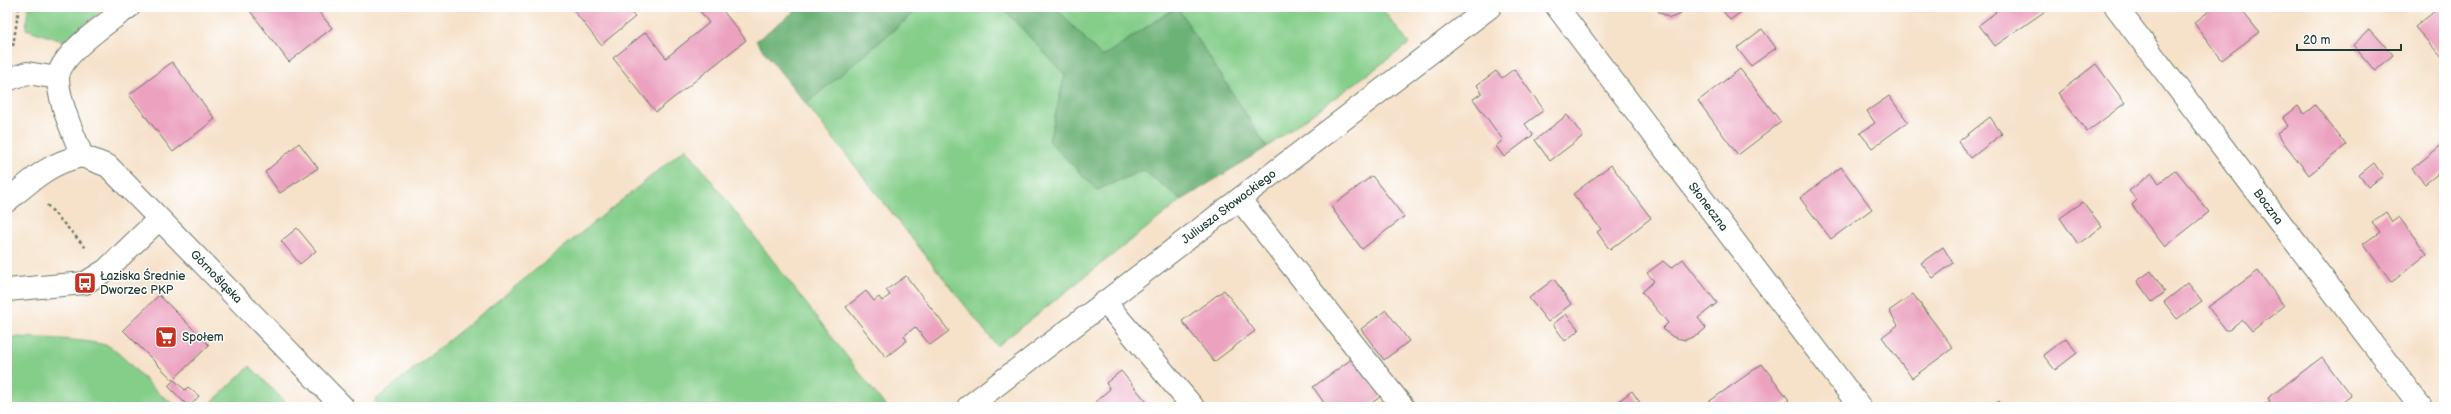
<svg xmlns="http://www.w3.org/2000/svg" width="2451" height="414" viewBox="0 0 2451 414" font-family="'Balsamiq Sans',sans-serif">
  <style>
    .green { fill: #85ce8a; stroke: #52865f }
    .forest { fill: #6cb176; stroke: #467755 }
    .building { fill: #eca2bf }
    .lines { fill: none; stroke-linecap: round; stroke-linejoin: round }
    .minor-casing { stroke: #6a7668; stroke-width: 24 }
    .path { stroke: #6a7668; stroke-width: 2.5; stroke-dasharray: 3 3; stroke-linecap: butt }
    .minor { stroke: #fff; stroke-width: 22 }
    .labels { text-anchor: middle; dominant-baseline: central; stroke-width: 3; stroke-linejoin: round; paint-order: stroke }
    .street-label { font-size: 12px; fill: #1f3d34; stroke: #fff }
    .poi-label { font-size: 12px; fill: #1f3d34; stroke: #fff; text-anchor: start }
  </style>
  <rect width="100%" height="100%" fill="#fff"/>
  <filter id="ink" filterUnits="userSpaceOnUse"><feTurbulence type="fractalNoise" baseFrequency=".025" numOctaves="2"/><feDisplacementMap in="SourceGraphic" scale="8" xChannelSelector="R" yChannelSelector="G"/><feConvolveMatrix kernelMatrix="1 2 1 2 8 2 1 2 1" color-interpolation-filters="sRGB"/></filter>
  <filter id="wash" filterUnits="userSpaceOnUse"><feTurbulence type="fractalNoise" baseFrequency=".012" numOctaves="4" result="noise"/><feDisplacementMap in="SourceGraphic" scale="16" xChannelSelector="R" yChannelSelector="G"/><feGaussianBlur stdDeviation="0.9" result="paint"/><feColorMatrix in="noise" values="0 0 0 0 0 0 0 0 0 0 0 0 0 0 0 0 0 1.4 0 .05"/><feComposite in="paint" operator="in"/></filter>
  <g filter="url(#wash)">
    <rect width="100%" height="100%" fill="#f6e1c9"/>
    <g class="green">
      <path d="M28 7H107L62 41 26 29Z"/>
      <path d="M921 7H1002L1065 75 1049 141 1097 190 1143 170 1182 200 997 346 806 104Z"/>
      <path d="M1055 7H1176L1102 57Z"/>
      <path d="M1177 7H1381L1409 44 1267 147Z"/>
      <path d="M686 148 886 407H380L374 401Z"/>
      <path d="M7 337C24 337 101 339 112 348 136 367 152 392 178 407H7Z"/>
      <path d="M250 366 290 407H207Z"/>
    </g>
    <g class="forest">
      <path d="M800 7H921L806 104 756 41Z"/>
      <path d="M1002 7H1055L1102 57 1177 7 1267 147 1182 200 1143 170 1097 190 1049 141 1065 75Z"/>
    </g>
    <g id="blocks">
      <g class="building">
        <path d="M247 7H315L332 28 289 62Z"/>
        <path d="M571 7H627L635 17 601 45Z"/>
        <path d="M697 7H720L746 40 656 112 613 58 646 32 666 58 709 23Z"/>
        <path d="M1657 7H1684L1679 15 1670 18 1659 12Z"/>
        <path d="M1720 7H1748L1730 20Z"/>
        <path d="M1992 7H2051L1995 46 1979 25 1996 12Z"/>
        <path d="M2214 7H2239L2259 32 2222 60 2194 23Z"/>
        <path d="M2440 7H2444V60L2415 27Z"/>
        <path d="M1762 29 1776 48 1751 66 1737 48Z"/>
        <path d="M2370 29 2393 55 2375 71 2353 45Z"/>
        <path d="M172 62 215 119 173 152 129 95Z"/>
        <path d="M2096 64 2125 103 2087 132 2058 93Z"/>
        <path d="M1514 69 1544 110 1525 124 1533 135 1504 157 1496 146 1503 140 1473 99 1482 93 1477 85 1496 71 1502 78Z"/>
        <path d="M1740 69 1781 122 1738 155 1698 101Z"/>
        <path d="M1889 96 1908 122 1872 148 1860 133 1875 123 1867 111Z"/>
        <path d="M2315 105 2346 145 2309 175 2277 134 2288 126 2283 118 2298 106 2304 114Z"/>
        <path d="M1567 115 1583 136 1550 161 1535 140Z"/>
        <path d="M1990 117 2002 134 1971 158 1958 142Z"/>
        <path d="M299 143 318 168 280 193 265 172Z"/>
        <path d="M2444 143V169L2425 184 2412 169Z"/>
        <path d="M2374 163 2383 176 2368 187 2359 175Z"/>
        <path d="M1611 165 1651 218 1610 250 1597 232 1601 229 1573 194Z"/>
        <path d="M1841 167 1872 209 1831 239 1800 198Z"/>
        <path d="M2176 170 2209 212 2165 247 2132 205 2137 200 2129 191 2152 173 2159 183Z"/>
        <path d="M1372 176 1404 217 1362 249 1331 207Z"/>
        <path d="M2083 202 2102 227 2078 244 2060 218Z"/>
        <path d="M2386 212 2392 222 2399 217 2427 254 2392 282 2363 244 2380 232 2372 222Z"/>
        <path d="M297 228 316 251 300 264 281 241Z"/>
        <path d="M1943 247 1953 263 1933 278 1921 263Z"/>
        <path d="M1683 259 1717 303 1698 318 1706 328 1698 335 1685 340 1673 337 1662 329 1668 323 1642 292 1654 281 1647 273 1663 261 1671 268Z"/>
        <path d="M2151 271 2165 292 2152 302 2137 281Z"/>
        <path d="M2258 271 2284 306 2252 331 2243 320 2229 330H2226L2208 307Z"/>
        <path d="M906 276 949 331 930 345 915 327 904 336 907 341 905 342 886 357 846 307 866 291 874 301 879 297 882 301 890 295 886 290Z"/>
        <path d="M1554 279 1571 304 1548 322 1529 298Z"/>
        <path d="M2188 283 2202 301 2177 319 2164 302Z"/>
        <path d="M1224 290 1255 331 1214 362 1182 321Z"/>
        <path d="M1913 294 1953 348 1912 378 1882 337 1898 325 1889 311Z"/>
        <path d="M159 295 209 345 173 380 123 330Z"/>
        <path d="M1386 310 1409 341 1384 360 1361 329Z"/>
        <path d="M1566 314 1579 330 1565 341 1553 324Z"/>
        <path d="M2066 338 2077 353 2055 370 2043 355Z"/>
        <path d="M2322 357 2351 396 2336 407H2263L2270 401 2268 398Z"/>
        <path d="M1353 358 1381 396 1367 407H1327L1313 387Z"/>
        <path d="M1762 364 1789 400 1779 407H1710L1707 403Z"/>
        <path d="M1121 371 1151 407H1099L1095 402 1110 389 1106 383Z"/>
        <path d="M174 380 185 390 188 387 199 396 189 407 168 386Z"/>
        <path d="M1632 391 1643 407H1612V406Z"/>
        <path d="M1999 401 2003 407H1991Z"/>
      </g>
    </g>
  </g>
  <g filter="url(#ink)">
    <use href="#blocks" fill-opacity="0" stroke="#6a7668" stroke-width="1"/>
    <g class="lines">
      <g class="minor-casing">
        <g id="minor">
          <path d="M1557 7 1860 407"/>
          <path d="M2116 7 2421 407"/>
          <path d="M7 80 27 73 58 78"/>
          <path d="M82 156 108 166 343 407"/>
          <path d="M82 156C73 132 60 106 58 80 57 55 110 21 129 7"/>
          <path d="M1240 200 1403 407"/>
          <path d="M7 201C32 180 49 163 82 156"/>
          <path d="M7 290 85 283 106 270 159 219"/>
          <path d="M1105 302 1193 407"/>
          <path d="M968 407 1490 7"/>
        </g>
      </g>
      <g class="path">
        <path d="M13 46 19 7"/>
        <path d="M47 205 86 248"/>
      </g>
      <use href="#minor" class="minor"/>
    </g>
  </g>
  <defs>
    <g id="bus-square" transform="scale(1.15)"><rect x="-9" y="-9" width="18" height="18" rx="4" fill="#c8321e" stroke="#fff"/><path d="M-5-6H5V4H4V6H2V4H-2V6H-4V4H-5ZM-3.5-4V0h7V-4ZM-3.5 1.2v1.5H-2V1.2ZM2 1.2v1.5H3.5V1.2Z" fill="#fff"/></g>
    <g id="supermarket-square" transform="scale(1.15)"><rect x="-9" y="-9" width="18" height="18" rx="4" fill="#c8321e" stroke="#fff"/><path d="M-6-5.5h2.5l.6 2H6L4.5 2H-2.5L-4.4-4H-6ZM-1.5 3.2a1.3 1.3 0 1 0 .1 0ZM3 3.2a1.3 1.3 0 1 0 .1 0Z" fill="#fff"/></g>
  </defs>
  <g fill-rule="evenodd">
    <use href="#bus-square" x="85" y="283"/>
    <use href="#supermarket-square" x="166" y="337"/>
  </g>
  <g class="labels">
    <g class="street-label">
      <text transform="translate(1229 207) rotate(-37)">Juliusza Słowackiego</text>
      <text transform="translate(1708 207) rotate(53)">Słoneczna</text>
      <text transform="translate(2268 207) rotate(53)">Boczna</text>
      <text transform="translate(216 277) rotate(46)">Górnośląska</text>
    </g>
    <g class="poi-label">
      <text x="100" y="276">Łaziska Średnie<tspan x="100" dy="14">Dworzec PKP</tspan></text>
      <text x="182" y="337">Społem</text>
    </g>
  </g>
  <rect width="2451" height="414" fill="none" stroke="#fff" stroke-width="24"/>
  <path d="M2297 44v6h104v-6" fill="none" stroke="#1f3d34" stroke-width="2"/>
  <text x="2303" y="44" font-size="12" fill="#1f3d34" stroke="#ffffff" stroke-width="3" paint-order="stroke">20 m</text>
</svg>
